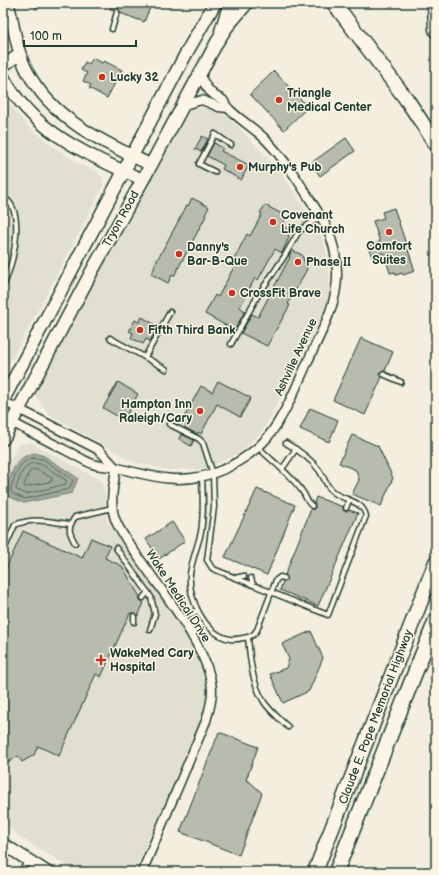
<svg xmlns="http://www.w3.org/2000/svg" width="439" height="875" viewBox="0 0 439 875" font-family="'Balsamiq Sans',sans-serif">
  <style>
    .built { fill: #e1dfd0 }
    .water { fill: #a0a89b; stroke: #6c7d72 }
    .lines { fill: none; stroke-linecap: round; stroke-linejoin: round }
    .shore { stroke: #53685d; stroke-width: 1 }
    .stream { stroke: #6c7d72; stroke-width: 2 }
    .building { fill: #b8bcae; stroke: #1f3d34 }
    .lane-casing { stroke: #1f3d34; stroke-width: 7 }
    .street-casing { stroke: #1f3d34; stroke-width: 11 }
    .secondary-casing { stroke: #1f3d34; stroke-width: 14 }
    .primary-casing { stroke: #1f3d34; stroke-width: 15 }
    .highway-casing { stroke: #1f3d34; stroke-width: 17 }
    .lane { stroke: #fcf5e5; stroke-width: 4 }
    .street { stroke: #fcf5e5; stroke-width: 8 }
    .secondary { stroke: #fcf5e5; stroke-width: 11 }
    .primary { stroke: #fcf5e5; stroke-width: 12 }
    .highway { stroke: #fcf5e5; stroke-width: 14 }
    .poi-dot { fill: #c8321e; stroke: #fcf5e5; stroke-width: 1.5 }
    .labels { text-anchor: middle; dominant-baseline: central; stroke-width: 3; stroke-linejoin: round; paint-order: stroke }
    .poi-label { font-size: 12px; font-weight: bold; fill: #1f3d34; stroke: #fcf5e5; text-anchor: start }
    .street-label { font-size: 12px; fill: #1f3d34; stroke: #fcf5e5 }
  </style>
  <rect width="100%" height="100%" fill="#f3eede"/>
  <filter id="ink" filterUnits="userSpaceOnUse"><feTurbulence type="fractalNoise" baseFrequency=".025" numOctaves="2"/><feDisplacementMap in="SourceGraphic" scale="8" xChannelSelector="R" yChannelSelector="G"/><feConvolveMatrix kernelMatrix="1 2 1 2 8 2 1 2 1" color-interpolation-filters="sRGB"/></filter>
  <g filter="url(#ink)">
    <g class="built">
      <path d="M3 94 15 111 28 126 48 143 79 164 97 172 103 178V187L28 329 3 373Z"/>
      <path d="M191 108H207L228 116 282 174 322 236 329 263V303L264 429 241 452 204 469 168 470 134 462 49 414 35 396 94 282Z"/>
      <path d="M30 442 102 481 105 493 106 520 160 597 196 650 203 669 208 688 202 722 134 872H78L20 837 3 821V472L18 445Z"/>
    </g>
    <path class="water" d="M35 453 44 456 78 478 72 493 24 503 10 497 5 492C12 474 13 457 35 453Z"/>
    <g class="lines">
      <g class="shore">
        <path d="M34 458 43 459 72 479 73 481 69 489 25 499 13 494 10 490C15 476 18 460 34 458Z"/>
        <path d="M34 463 41 464 66 480V484L26 494 17 490 16 488C20 478 22 465 34 463Z"/>
        <path d="M32 469 38 470 52 478V481L25 487 24 485 29 473Z"/>
      </g>
      <path class="stream" d="M36 3V9"/>
    </g>
    <g class="building">
      <path d="M112 3H125L130 5 131 3H152L144 22 120 13 118 9 114 10 110 9Z"/>
      <path d="M93 58 102 63 104 61 122 70 107 98 89 88 91 85 83 81 87 73 81 70 85 62 89 64Z"/>
      <path d="M274 71 308 107 284 130 250 94Z"/>
      <path d="M202 136 208 139 201 152 195 149Z"/>
      <path d="M346 138 355 151 320 176 311 163Z"/>
      <path d="M214 143 223 148 221 151 249 165 241 180 222 169 224 165 207 156Z"/>
      <path d="M192 198 209 207 205 215 206 216 174 276 172 275 168 283 151 274 155 267 154 266 187 205 188 206Z"/>
      <path d="M265 205 282 214 289 237 282 253 275 249 258 280 255 278 240 307 245 311 235 329 234 330 205 314 215 295 218 297 234 267 231 265 247 234 250 236 262 214 260 213Z"/>
      <path d="M394 208 415 271 403 275 402 273 396 275 395 272 390 273 384 253 372 257 368 246 380 242 373 221 384 218 382 212Z"/>
      <path d="M292 250 302 255 307 269 288 304 290 305 267 346 241 333 252 314 258 317 290 257 289 256Z"/>
      <path d="M142 317 154 324 152 328 156 331 150 341 146 339 143 344 131 338 133 333 129 331 135 320 139 322Z"/>
      <path d="M361 338 393 352 385 371H382L380 372V375L382 377 365 415 333 400Z"/>
      <path d="M218 381 251 398 240 417 217 404 201 434 198 432 197 434 185 428 186 425 181 423 201 386 212 392Z"/>
      <path d="M118 382 138 394 124 420 103 408Z"/>
      <path d="M310 408 338 420 329 442 300 429Z"/>
      <path d="M181 434 194 440 191 446 179 439Z"/>
      <path d="M352 435 378 446 393 478 381 506 352 494 359 480 356 470 339 463Z"/>
      <path d="M257 489 295 505 267 575 225 557Z"/>
      <path d="M316 497 343 507 344 511H347L349 510 358 513 318 606 280 590 283 581 287 579 285 575 311 509H314L315 507 314 503Z"/>
      <path d="M172 522 185 541 159 559 146 539Z"/>
      <path d="M23 531 82 558 91 538 110 546 105 558 122 566 140 597V600L144 603 138 616 135 613H130L101 677 96 674 59 756 38 746 34 755 22 762 18 756 3 766V575Z"/>
      <path d="M311 631 323 658 309 691 283 703 270 674 286 668 289 659 282 644Z"/>
      <path d="M219 732 258 747 246 780 250 782 262 793 239 855 180 832Z"/>
    </g>
    <g class="lines">
      <g class="lane-casing">
        <g id="lane">
          <path d="M112 29 117 12"/>
          <path d="M215 172 199 164 215 134 231 145"/>
          <path d="M3 197C27 210 13 266 3 286"/>
          <path d="M110 338 166 369"/>
          <path d="M231 344 257 297 284 257 299 231 320 217"/>
          <path d="M145 357 170 312"/>
          <path d="M383 374 401 382"/>
          <path d="M169 424 199 439 203 443 213 474 214 507 207 560 212 568 216 570 328 615 366 516C362 499 343 501 332 491 326 486 324 477 319 470 311 459 298 450 286 443"/>
          <path d="M258 447C273 462 290 474 302 491 306 496 307 503 312 506"/>
          <path d="M282 469 296 449"/>
          <path d="M202 477C203 496 204 514 201 532 198 546 192 559 190 574 188 598 204 634 230 639 235 640 243 638 248 637 250 660 252 683 264 702 270 711 280 719 288 727"/>
          <path d="M346 508 349 500"/>
          <path d="M75 543C69 532 67 529 75 517L112 508"/>
          <path d="M116 548 151 597 155 614 150 630"/>
          <path d="M3 552 15 525C33 517 52 522 70 524"/>
          <path d="M235 578 244 576"/>
          <path d="M251 578 253 585"/>
          <path d="M143 598 148 592"/>
          <path d="M134 616V622"/>
          <path d="M182 619 197 611"/>
          <path d="M248 637 253 635 257 630 276 580 280 577 284 578"/>
          <path d="M20 872 28 861"/>
        </g>
      </g>
      <g class="street-casing">
        <g id="street">
          <path d="M184 105 202 100 219 107 228 108"/>
          <path d="M3 401 99 450 116 468"/>
          <path d="M3 418C25 429 46 440 67 451 76 455 84 461 93 464 101 467 110 466 118 468 159 479 187 486 227 468 242 460 256 451 267 438 284 417 297 386 308 361 329 315 348 286 330 235 327 226 321 217 316 209 301 185 285 159 265 139 254 128 240 120 229 109 226 107 225 103 223 100 220 98 216 97 214 95 207 90 203 82 200 74"/>
          <path d="M116 468C114 484 109 503 115 519 120 533 131 546 139 558 162 591 211 651 212 691 212 702 209 711 206 721L142 872"/>
        </g>
      </g>
      <g class="secondary-casing">
        <g id="secondary">
          <path d="M8 3C14 25 16 50 27 71 53 120 103 142 151 165"/>
          <path d="M3 66 20 54"/>
          <path d="M3 76C32 132 89 155 143 180"/>
          <path d="M3 844 47 872"/>
        </g>
      </g>
      <g class="primary-casing">
        <g id="primary">
          <path d="M221 31 230 3"/>
          <path d="M3 400 188 50 215 3"/>
          <path d="M3 439 92 271 151 165 217 42 226 28 247 3"/>
        </g>
      </g>
      <g class="highway-casing">
        <g id="highway">
          <path d="M334 3 407 100 436 144"/>
          <path d="M435 3 436 30"/>
          <path d="M315 872 436 562"/>
          <path d="M336 872 436 620"/>
        </g>
      </g>
      <use href="#lane" class="lane"/>
      <use href="#street" class="street"/>
      <use href="#secondary" class="secondary"/>
      <use href="#primary" class="primary"/>
      <use href="#highway" class="highway"/>
    </g>
  </g>
  <g class="poi-dot">
    <circle cx="102" cy="77" r="4"/>
    <circle cx="279" cy="100" r="4"/>
    <circle cx="240" cy="167" r="4"/>
    <circle cx="273" cy="222" r="4"/>
    <circle cx="389" cy="232" r="4"/>
    <circle cx="179" cy="254" r="4"/>
    <circle cx="298" cy="262" r="4"/>
    <circle cx="232" cy="293" r="4"/>
    <circle cx="140" cy="330" r="4"/>
    <circle cx="200" cy="411" r="4"/>
    <path d="M99 654h4v4h4v4h-4v4h-4v-4h-4v-4h4z"/>
  </g>
  <g class="labels">
    <g class="poi-label">
      <text x="110" y="77">Lucky 32</text>
      <text x="287" y="93">Triangle<tspan x="287" dy="14">Medical Center</tspan></text>
      <text x="248" y="167">Murphy's Pub</text>
      <text x="281" y="215">Covenant<tspan x="281" dy="14">Life Church</tspan></text>
      <text x="389" y="246" text-anchor="middle">Comfort<tspan x="389" dy="14">Suites</tspan></text>
      <text x="187" y="247">Danny's<tspan x="187" dy="14">Bar-B-Que</tspan></text>
      <text x="306" y="262">Phase II</text>
      <text x="240" y="293">CrossFit Brave</text>
      <text x="148" y="330">Fifth Third Bank</text>
      <text x="192" y="404" text-anchor="end">Hampton Inn<tspan x="192" dy="14">Raleigh/Cary</tspan></text>
      <text x="110" y="653">WakeMed Cary<tspan x="110" dy="14">Hospital</tspan></text>
    </g>
    <g class="street-label">
      <text transform="translate(121 219) rotate(-61)">Tryon Road</text>
      <text transform="translate(296 357) rotate(-65)">Ashville Avenue</text>
      <text transform="translate(178 596) rotate(57)">Wake Medical Drive</text>
      <text transform="translate(376 717) rotate(-69)">Claude E. Pope Memorial Highway</text>
    </g>
  </g>
  <rect width="439" height="875" fill="none" stroke="#fcf5e5" stroke-width="16"/>
  <rect x="8" y="8" width="423" height="859" fill="none" stroke="#1f3d34" stroke-width="1.5" filter="url(#ink)"/>
  <path d="M24 40v6h112v-6" fill="none" stroke="#1f3d34" stroke-width="2"/>
  <text x="30" y="40" font-size="12" fill="#1f3d34" stroke="#fcf5e5" stroke-width="3" paint-order="stroke">100 m</text>
</svg>
